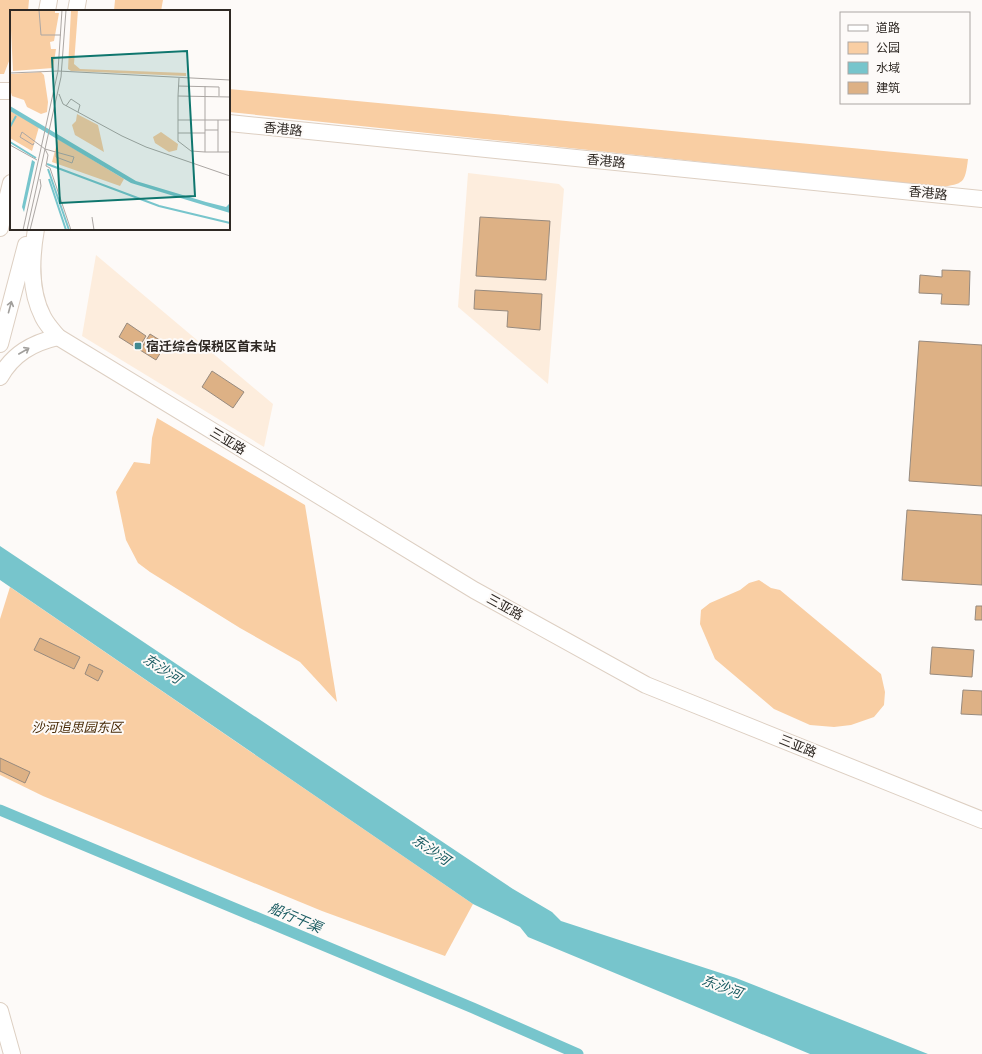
<svg xmlns="http://www.w3.org/2000/svg" width="982" height="1054" viewBox="0 0 982 1054" font-family="'Zilla Slab','Noto Sans SC',serif">
  <style>
    .built { fill: #fdeddd }
    .green { fill: #f9cea3 }
    .water { fill: #77c5cc }
    .lines { fill: none; stroke-linecap: round; stroke-linejoin: round }
    .canal { stroke: #77c5cc; stroke-width: 11 }
    .building { fill: #ddb185; stroke: #978a7e }
    .minor-casing { stroke: #ddcfc2; stroke-width: 18 }
    .minor { stroke: #fff; stroke-width: 16 }
    .oneway { stroke: #a19f9c }
    .poi-dot { fill: #40888f; stroke: #fdfaf8; stroke-width: 1.5 }
    .labels { text-anchor: middle; dominant-baseline: central; stroke-width: 4; stroke-linejoin: round; paint-order: stroke }
    .street-label { font-size: 13px; fill: #2f2924; stroke: #fdfaf8 }
    .poi-label { font-size: 13px; font-weight: bold; fill: #2f2924; stroke: #fdfaf8; text-anchor: start }
    .park-label { font-size: 13px; font-style: italic; fill: #452804; stroke: #fdfaf8 }
    .water-label { font-size: 14px; font-style: italic; fill: #195b61; stroke: #fdfaf8 }
    .inset-river { fill: none; stroke: #77c5cc; stroke-width: 2 }
    .inset-road { fill: none; stroke: #aba6a3; stroke-width: 1 }
    .view { fill: #0f766e; fill-opacity: 0.15; stroke: #0f766e; stroke-width: 2 }
    .inset-edge { fill: none; stroke: #2f2924; stroke-width: 2 }
  </style>
  <rect width="100%" height="100%" fill="#fdfaf8"/>
  <g class="built">
    <path d="M468 173 559 184 564 189 548 384 458 307Z"/>
    <path d="M96 255 273 404 264 447 82 336Z"/>
  </g>
  <g class="green">
    <path d="M0 0H29L28 11H11V56L4 74H0Z"/>
    <path d="M115 0H163L161 11H114Z"/>
    <path d="M229 89 968 159C965 183 964 184 940 187L229 112Z"/>
    <path d="M157 418 305 505 337 702 300 662 240 628 150 572 138 563 126 540 116 492 134 462 150 464 152 438Z"/>
    <path d="M759 580 771 588 780 590 881 674 885 692 884 705 874 717 851 725 834 727 810 725 774 709 715 659 700 624 701 610 710 603 740 590 749 583Z"/>
    <path d="M10 587 473 904 445 956 322 911 244 879 43 796 0 775V619Z"/>
  </g>
  <path class="water" d="M0 546 513 889 552 912 561 921 736 978 928 1054H810L528 937 520 927 473 904 0 580Z"/>
  <g class="lines">
    <path class="canal" d="M0 810 473 1008 578 1054"/>
  </g>
  <g class="building">
    <path d="M480 217 550 221 546 280 476 276Z"/>
    <path d="M942 270 970 271 969 305 941 304 942 294 919 293 920 275 942 277Z"/>
    <path d="M475 290 542 294 540 330 507 327 508 311 474 309Z"/>
    <path d="M127 323 146 336 138 349 119 337Z"/>
    <path d="M150 334 166 344 156 360 140 350Z"/>
    <path d="M919 341 982 345V486L909 481Z"/>
    <path d="M212 371 244 392 233 408 202 387Z"/>
    <path d="M907 510 982 515V585L902 580Z"/>
    <path d="M976 606H982V620H975Z"/>
    <path d="M40 638 80 657 74 669 34 650Z"/>
    <path d="M932 647 974 650 972 677 930 674Z"/>
    <path d="M89 664 103 671 98 681 85 674Z"/>
    <path d="M963 690 982 691V715L961 714Z"/>
    <path d="M0 758 30 772 25 783 0 771Z"/>
  </g>
  <g class="lines">
    <g class="minor-casing">
      <g id="minor">
        <path d="M47 11 49 0"/>
        <path d="M76 11 78 0"/>
        <path d="M0 91H11"/>
        <path d="M229 123 982 199"/>
        <path d="M0 228 11 183"/>
        <path d="M36 229C31 258 29 290 43 317 47 325 53 331 58 337L474 590 646 685 982 820"/>
        <path d="M0 344 26 245"/>
        <path d="M0 377C13 354 32 343 58 337"/>
        <path d="M0 1011 12 1054"/>
      </g>
    </g>
    <use href="#minor" class="minor"/>
  </g>
  <defs><path id="oneway-shaft" d="M-6 0H5M1.5-3L5.5 0L1.5 3" fill="none" stroke-width="1.6" stroke-linecap="round" stroke-linejoin="round"/></defs>
  <g class="oneway">
    <use href="#oneway-shaft" transform="translate(10 307) rotate(-75)"/>
    <use href="#oneway-shaft" transform="translate(24 351) rotate(-30)"/>
  </g>
  <rect class="poi-dot" x="134" y="342" width="8" height="8" rx="2"/>
  <g class="labels">
    <g class="street-label">
      <text transform="translate(283 129) rotate(6)">香港路</text>
      <text transform="translate(606 161) rotate(6)">香港路</text>
      <text transform="translate(928 193) rotate(6)">香港路</text>
      <text transform="translate(228 441) rotate(31)">三亚路</text>
      <text transform="translate(505 607) rotate(29)">三亚路</text>
      <text transform="translate(798 746) rotate(22)">三亚路</text>
    </g>
    <g class="poi-label">
      <text x="146" y="346">宿迁综合保税区首末站</text>
    </g>
    <g class="park-label">
      <text x="77" y="727">沙河追思园东区</text>
    </g>
    <g class="water-label">
      <text transform="translate(162 669) rotate(33)">东沙河</text>
      <text transform="translate(431 850) rotate(34)">东沙河</text>
      <text transform="translate(295 918) rotate(23)">船行干渠</text>
      <text transform="translate(722 987) rotate(20)">东沙河</text>
    </g>
  </g>
  <g transform="translate(10 10)">
    <rect width="220" height="220" fill="#fdfaf8"/>
    <path d="M0 0H45V3H49L44 31 40 32 41 39H46L43 58 3 61ZM61 0H68L64 54 70 59 176 63V66L61 61 58 59ZM31 62 34 65 38 92 37 102 31 104 17 97 14 90 2 86 0 79V64ZM0 101 29 117 22 141 0 128ZM67 104 88 115 94 142 65 125 62 115 66 111ZM151 122 168 134 167 140 159 142 145 133 143 127ZM48 129 114 169 110 176 42 152Z" fill="#f9cea3"/>
    <path d="M0 96 126 171 196 192 216 197 219 194 220 203 121 173 0 101ZM22 150 25 152 14 202 12 197Z" fill="#77c5cc"/>
    <path class="inset-river" d="M0 117 6 106M0 132 26 148M37 154 149 196 220 213M38 159 59 220M39 169 56 220"/>
    <path class="inset-road" d="M29 0 31 25H51M0 63 48 61 220 70M169 68 168 86 220 87M168 76 209 77V86M195 76V142H220M49 84 53 94 112 126 136 137 220 166M168 86V131L181 141 195 142M56 96 61 89 70 95 68 102M168 110H220M195 120H208M168 123H195M24 133 23 135 10 127 12 122 35 139 64 147 62 153 46 147V143M0 135 27 150M35 139 38 145 36 156 40 158 61 220M208 142V110M82 207 84 220M13 220 48 61 52 0M17 220 51 67 56 0M20 220 31 176 30 169"/>
    <path class="view" d="M177 41 185 186 50 193 42 48Z"/>
    <rect width="220" height="220" class="inset-edge"/>
  </g>
  <rect x="840" y="12" width="130" height="92" fill="#fdfaf8" stroke="#aba6a3"/>
  <rect x="848" y="25" width="20" height="6" fill="#ffffff" stroke="#aba6a3"/>
  <text x="876" y="32" font-size="12" fill="#2f2924">道路</text>
  <rect x="848" y="42" width="20" height="12" fill="#f9cea3" stroke="#aba6a3"/>
  <text x="876" y="52" font-size="12" fill="#2f2924">公园</text>
  <rect x="848" y="62" width="20" height="12" fill="#77c5cc" stroke="#aba6a3"/>
  <text x="876" y="72" font-size="12" fill="#2f2924">水域</text>
  <rect x="848" y="82" width="20" height="12" fill="#ddb185" stroke="#aba6a3"/>
  <text x="876" y="92" font-size="12" fill="#2f2924">建筑</text>
</svg>
